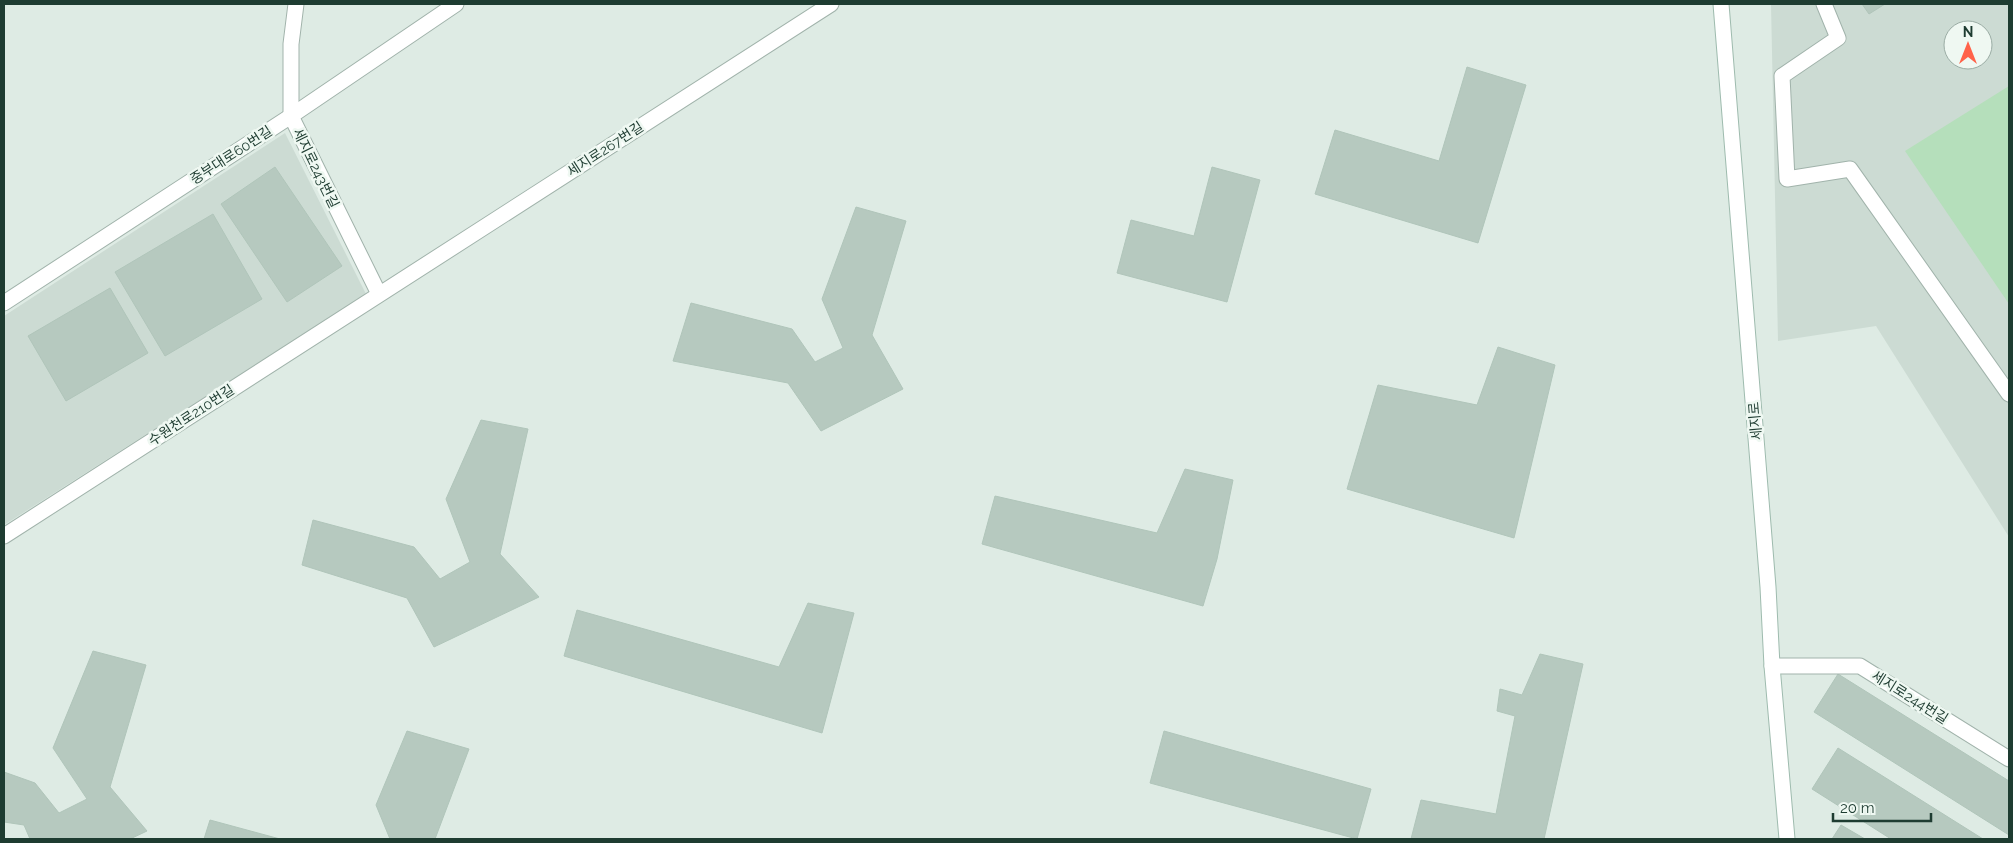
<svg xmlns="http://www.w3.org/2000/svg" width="2013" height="843" viewBox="0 0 2013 843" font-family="Raleway,'Noto Sans KR',sans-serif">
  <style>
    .built { fill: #ccdbd3; fill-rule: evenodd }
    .green { fill: #b5dfbb }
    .building { fill: #b6c9bf; stroke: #b0c5ba }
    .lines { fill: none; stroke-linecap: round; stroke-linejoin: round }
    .lane-casing { stroke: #a1b3ab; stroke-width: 17 }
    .street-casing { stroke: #a1b3ab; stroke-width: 17 }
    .secondary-casing { stroke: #9ebbae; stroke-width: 17 }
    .lane { stroke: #fff; stroke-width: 15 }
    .street { stroke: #fff; stroke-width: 15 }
    .secondary { stroke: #fff; stroke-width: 15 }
    .labels { text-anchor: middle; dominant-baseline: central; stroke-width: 5; stroke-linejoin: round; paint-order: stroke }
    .street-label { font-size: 14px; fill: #1e3c31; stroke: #eff8f2 }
  </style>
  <rect width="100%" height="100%" fill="#deebe4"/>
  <g class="built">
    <path d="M1771 4H2009V537L1876 326 1778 341ZM1953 30H1983V60H1953Z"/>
    <path d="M285 133 366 294 4 525V316Z"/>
  </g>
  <path class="green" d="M2009 86V304L1905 151Z"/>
  <g class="building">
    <path d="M1862 4H1885L1869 14Z"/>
    <path d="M1467 67 1526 85 1478 243 1315 194 1335 130 1439 161Z"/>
    <path d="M275 167 342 266 287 302 221 204Z"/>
    <path d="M1212 167 1260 180 1227 302 1117 273 1131 220 1194 236Z"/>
    <path d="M856 207 906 221 872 335 903 389 821 431 788 383 673 361 691 303 792 329 815 362 843 348 822 299Z"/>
    <path d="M213 214 262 299 165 356 115 272Z"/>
    <path d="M110 288 148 353 66 401 28 336Z"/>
    <path d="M1498 347 1555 365 1514 538 1347 489 1378 385 1477 405Z"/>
    <path d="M481 420 528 429 500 554 539 597 434 647 407 598 302 565 313 520 414 547 440 579 470 562 446 499Z"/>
    <path d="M1185 469 1233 480 1217 559 1203 606 982 544 995 496 1157 533Z"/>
    <path d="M808 603 854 613 822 733 564 656 577 610 779 667Z"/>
    <path d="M93 651 146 665 110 787 147 831 130 839H30L24 825 4 822V772L35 783 59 813 87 799 53 748Z"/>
    <path d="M1540 654 1583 664 1544 839H1411L1421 800 1496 814 1515 716 1497 711 1500 689 1522 695Z"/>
    <path d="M1838 674 2009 781V835L1814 712Z"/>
    <path d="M407 731 469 749 435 839H390L376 805Z"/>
    <path d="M1164 731 1371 789 1357 839 1150 783Z"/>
    <path d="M1838 748 1983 839H1891L1812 789Z"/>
    <path d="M210 820 280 839H204Z"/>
    <path d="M1841 825 1865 839H1832Z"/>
  </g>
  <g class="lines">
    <g class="lane-casing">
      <path id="lane" d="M1824 4 1838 38 1782 76 1787 179 1850 169 2009 394"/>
    </g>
    <g class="street-casing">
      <g id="street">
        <path d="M296 4 291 44V116L379 294"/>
        <path d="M4 303 291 116 456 4"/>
        <path d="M4 536 831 4"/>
        <path d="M1772 666H1860L2009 759"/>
      </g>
    </g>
    <g class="secondary-casing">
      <path id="secondary" d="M1721 4 1768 587 1772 666 1787 839"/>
    </g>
    <use href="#lane" class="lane"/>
    <use href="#street" class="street"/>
    <use href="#secondary" class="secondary"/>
  </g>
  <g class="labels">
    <g class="street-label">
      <text transform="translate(605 149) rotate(-33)">세지로267번길</text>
      <text transform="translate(231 155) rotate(-33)">중부대로60번길</text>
      <text transform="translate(316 168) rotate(64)">세지로243번길</text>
      <text transform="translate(191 415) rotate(-33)">수원천로210번길</text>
      <text transform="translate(1755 421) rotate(-95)">세지로</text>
      <text transform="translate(1910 697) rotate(32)">세지로244번길</text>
    </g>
  </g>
  <rect width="2013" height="843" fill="none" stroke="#1e3c31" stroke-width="10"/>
  <g transform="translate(1968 45)"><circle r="24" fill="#eff8f2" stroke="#9bada5"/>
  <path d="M0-4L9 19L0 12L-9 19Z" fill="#ff6249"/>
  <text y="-8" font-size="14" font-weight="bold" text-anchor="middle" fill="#1e3c31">N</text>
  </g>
  <path d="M1833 813v8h98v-8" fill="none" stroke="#1e3c31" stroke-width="2.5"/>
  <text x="1840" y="813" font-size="15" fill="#1e3c31" stroke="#eff8f2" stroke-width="4" paint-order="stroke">20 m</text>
</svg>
